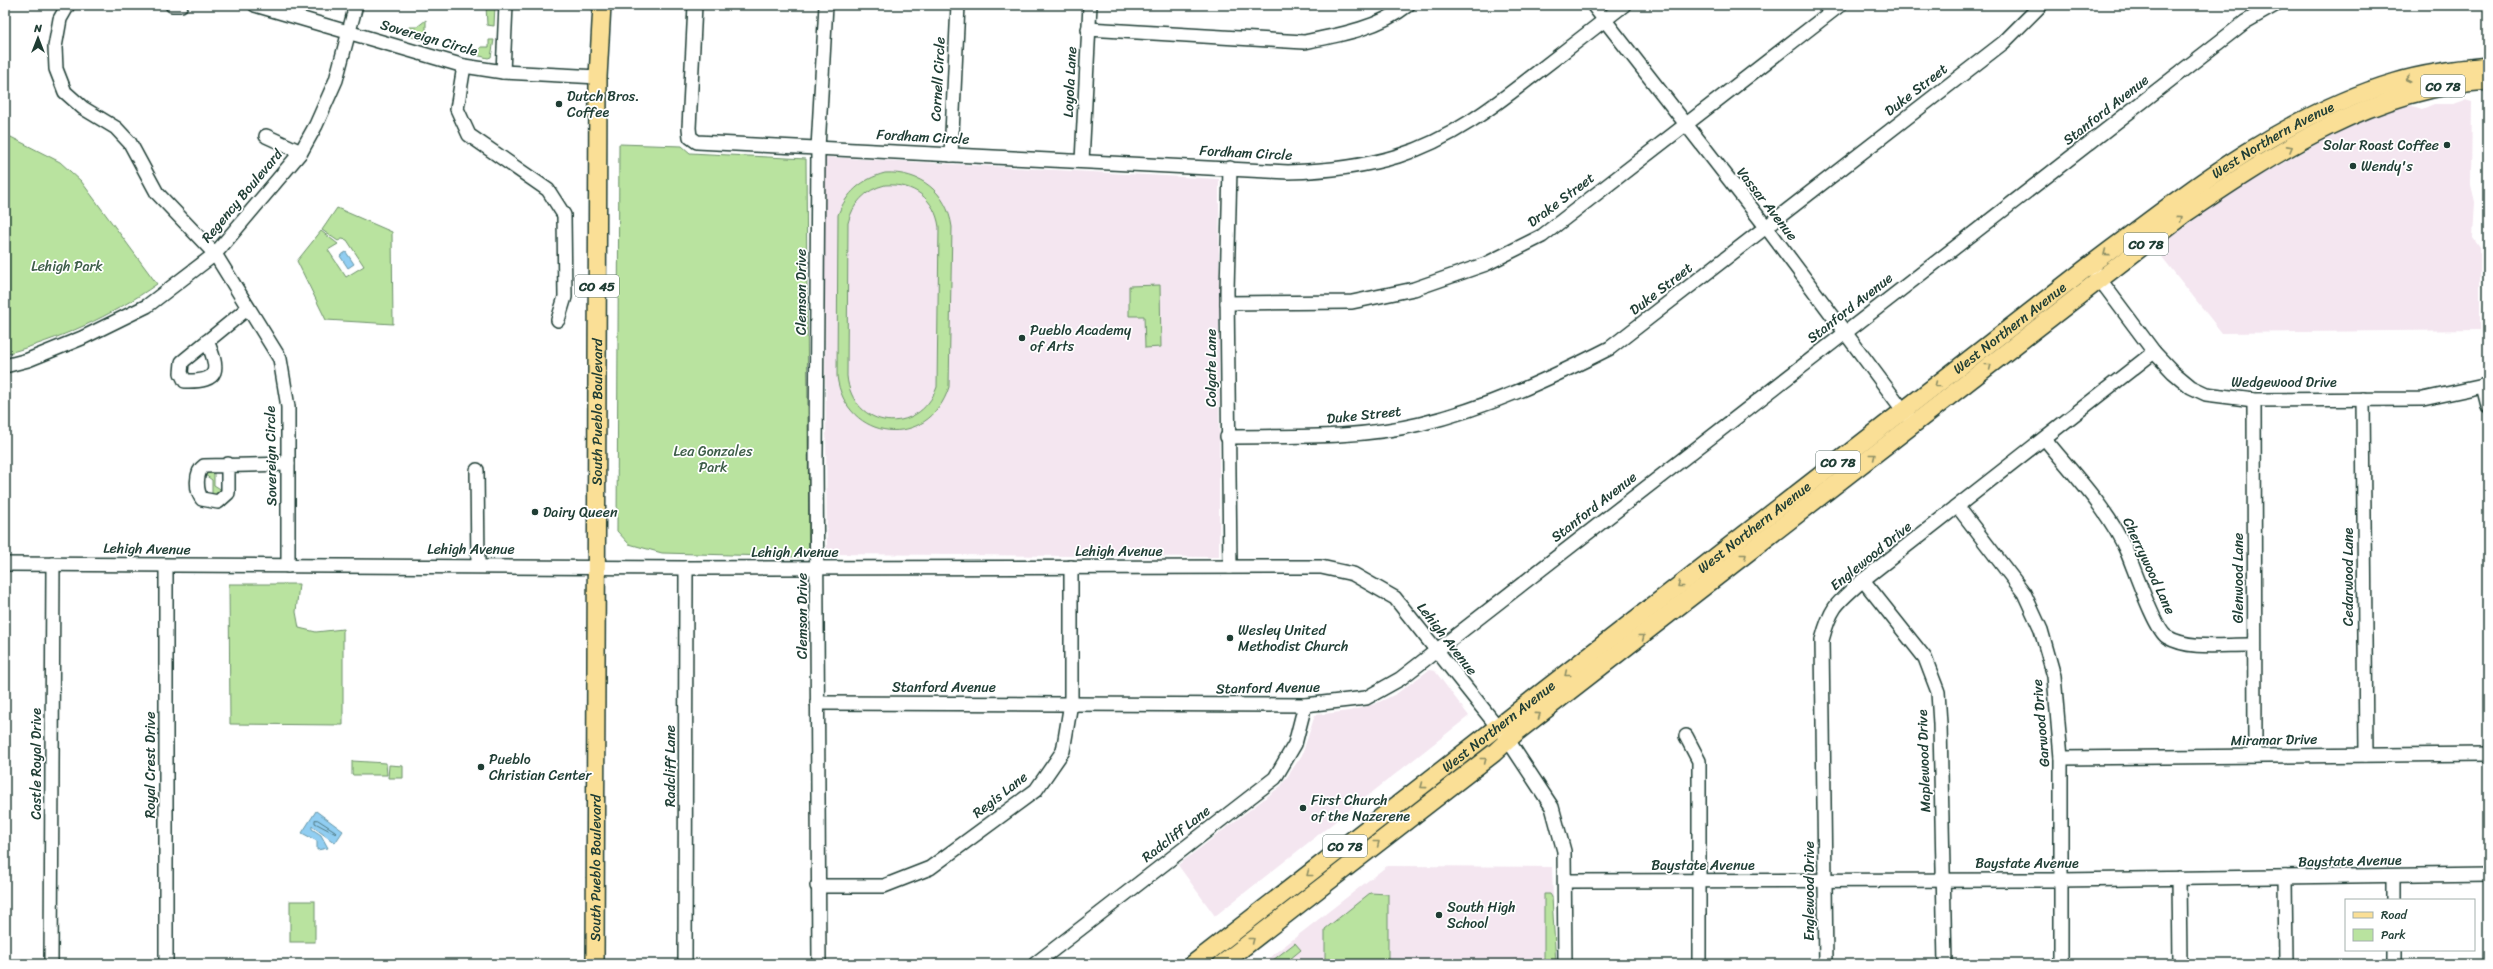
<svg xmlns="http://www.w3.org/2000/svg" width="2493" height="969" viewBox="0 0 2493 969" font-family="Sriracha,sans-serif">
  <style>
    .built { fill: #f4e6f0 }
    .green { fill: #b9e39f; stroke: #6c906a; fill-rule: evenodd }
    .water { fill: #91cef2; stroke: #6394a6 }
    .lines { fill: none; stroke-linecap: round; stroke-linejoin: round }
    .shore { stroke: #4d7780; stroke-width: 1 }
    .minor-casing { stroke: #1f3d34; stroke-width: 16 }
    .major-casing { stroke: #1f3d34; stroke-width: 20 }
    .minor { stroke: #fff; stroke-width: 13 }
    .major { stroke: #fadf96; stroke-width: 17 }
    .oneway { stroke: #8c8e65 }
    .poi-dot { fill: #1f3d34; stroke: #fff; stroke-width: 1.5 }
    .labels { text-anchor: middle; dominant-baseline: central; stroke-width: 3.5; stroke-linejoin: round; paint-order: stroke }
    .shield { fill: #fff; stroke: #627771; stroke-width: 1 }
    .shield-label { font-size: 13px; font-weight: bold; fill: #1f3d34 }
    .street-label { font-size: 14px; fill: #1f3d34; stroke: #fff }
    .poi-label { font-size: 14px; fill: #1f3d34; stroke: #fff; text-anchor: start }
    .park-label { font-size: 14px; fill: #3e5e49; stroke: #fff }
  </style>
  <rect width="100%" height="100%" fill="#fff"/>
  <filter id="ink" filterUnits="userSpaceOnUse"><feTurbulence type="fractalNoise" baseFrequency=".025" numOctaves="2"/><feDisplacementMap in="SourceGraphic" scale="8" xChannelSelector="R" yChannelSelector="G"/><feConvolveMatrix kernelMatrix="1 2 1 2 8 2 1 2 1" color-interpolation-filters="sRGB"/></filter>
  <g filter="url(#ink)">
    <g class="built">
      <path d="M2465 100 2472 102 2471 185 2475 202 2473 237 2480 247V330L2222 333 2155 248 2237 189 2325 139 2378 114 2409 105 2422 109 2434 104H2454Z"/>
      <path d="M824 157 1219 179V557L827 554Z"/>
      <path d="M1429 670 1435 671 1469 716 1215 916 1178 865 1281 786 1302 755 1315 715 1349 711 1375 704 1396 694Z"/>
      <path d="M1387 866 1552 867 1555 964H1261Z"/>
    </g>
    <g class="green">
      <path d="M486 5H495L494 26 487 25Z"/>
      <path d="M426 20V32L422 40 399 33 408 31 409 27H417Z"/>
      <path d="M489 40H494L491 57 488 58 476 55 481 47H489Z"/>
      <path d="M5 134 60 162 81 181 157 284C110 317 60 339 5 354Z"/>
      <path d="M619 144 682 146 690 153 806 159 809 553 801 557 662 553 629 544 617 531Z"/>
      <path d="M885 173C920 171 947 192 952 227L949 387C929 451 845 442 837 376L838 215C846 193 862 179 885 173ZM885 185C914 183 935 199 939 227L937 387C919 437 852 430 847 376L848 223C853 203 865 190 885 185Z"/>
      <path d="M337 208 392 232 393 324 326 320 297 261 321 231 338 244 328 250 346 277 364 266 347 240 342 239 338 241 322 230Z"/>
      <path d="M1160 285 1161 347 1145 348 1144 316H1129V286Z"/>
      <path d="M214 469V485L222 490 219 495 212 496V480L205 475V472Z"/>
      <path d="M229 584H299L296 612 299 628 316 632 343 629V725L230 724Z"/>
      <path d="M352 761 386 763 387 775H352Z"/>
      <path d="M389 765 403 766V778H388Z"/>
      <path d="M1370 893 1388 894V964H1325V929Z"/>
      <path d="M1544 894H1550L1552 897 1556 964H1544Z"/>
      <rect x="290" y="901" width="25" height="41"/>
      <path d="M1295 943 1301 950 1290 959 1316 964H1268Z"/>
    </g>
    <g class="water">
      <path d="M346 252 354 264 348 268 340 256Z"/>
      <path d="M316 811 343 831 335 843 312 826V829L321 835 328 848 317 850V841L302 833Z"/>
    </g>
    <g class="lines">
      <path class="shore" d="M318 820 335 831 336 834 315 823V820Z"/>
      <g class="minor-casing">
        <g id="minor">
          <path d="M68 5 60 19 55 47 56 69 65 92 83 108 116 128 130 143 157 193 215 254 280 359 288 407V566"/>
          <path d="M172 5H181"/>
          <path d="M255 5 464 66 503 72 598 77"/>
          <path d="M695 5 689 128 690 137 697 142 1288 172C1325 171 1362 167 1398 156 1450 140 1493 107 1535 74 1565 51 1594 28 1624 5"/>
          <path d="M1593 5 1767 228 1909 418"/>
          <path d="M1088 29 1304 42C1340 35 1379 28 1408 5"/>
          <path d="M464 66 457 109 469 135 548 190 564 215 565 297 558 320"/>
          <path d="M503 72 506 5"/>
          <path d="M266 136 301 152"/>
          <path d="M951 155 958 5"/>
          <path d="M1082 161 1090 5"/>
          <path d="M2095 273 2154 352 2173 372 2191 387 2206 394 2254 400 2423 399 2488 385"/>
          <path d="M1227 303 1352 302 1414 289 1486 264 1542 236 1840 5"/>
          <path d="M207 341C219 369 221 382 185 381L181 373 182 362 248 308"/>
          <path d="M5 366 28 360 82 338 147 306 215 254 301 152 316 125 336 80 356 5"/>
          <path d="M2483 386 2488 406"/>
          <path d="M2363 399 2366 755"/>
          <path d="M2254 400 2255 756"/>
          <path d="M1227 437C1291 436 1357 439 1420 424 1487 408 1549 379 1610 348L2003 43 2041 5"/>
          <path d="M2045 439C2074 475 2109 510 2127 552 2134 568 2155 630 2167 637 2191 651 2227 644 2254 645"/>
          <path d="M228 464V493L218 502 202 499C196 491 195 472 204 466L288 464"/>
          <path d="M477 470 478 565"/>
          <path d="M1958 507 2024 593 2041 630 2054 676 2061 758V964"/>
          <path d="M5 564 686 568 1321 567 1353 574 1395 598 1508 740 1552 807 1564 851 1565 964"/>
          <path d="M1230 567 1227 291 1230 168"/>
          <path d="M1863 580 1925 658 1938 692 1940 724 1945 964"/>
          <path d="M817 703 1305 705 1366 698 1400 679 2245 22 2275 5"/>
          <path d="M1686 736 1699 761V964"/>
          <path d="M2061 758 2488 754"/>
          <path d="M2285 877 2286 964"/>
          <path d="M2393 877V900"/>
          <path d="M2179 878 2180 964"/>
          <path d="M1565 881 2060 880 2488 874"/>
          <path d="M817 886H884L930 868 1036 790 1063 751 1071 703V567"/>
          <path d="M2394 950V964"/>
          <path d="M51 964 53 564"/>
          <path d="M166 964V566"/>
          <path d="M685 964 686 568"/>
          <path d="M819 964 816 454 818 148 826 5"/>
          <path d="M1035 964 1275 778 1295 744 1305 705"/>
          <path d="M1826 964 1822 640C1831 606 1837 603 1863 580L2154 352"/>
        </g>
      </g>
      <g class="major-casing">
        <g id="major">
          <path id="s1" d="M595 964 598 77 602 5"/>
          <path id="s2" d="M1193 964 2089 266C2182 196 2283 115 2396 82 2426 73 2457 69 2488 66"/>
          <path d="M1222 964 1494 753 1518 731 2183 215C2276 152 2373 88 2488 81"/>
        </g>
      </g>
      <use href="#minor" class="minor"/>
      <use href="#major" class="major"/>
    </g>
    <defs><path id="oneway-chevron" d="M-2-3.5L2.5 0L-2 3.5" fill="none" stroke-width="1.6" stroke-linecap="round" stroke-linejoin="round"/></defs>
    <g class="oneway">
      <use href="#oneway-chevron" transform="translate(2408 79) rotate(166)"/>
      <use href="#oneway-chevron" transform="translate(2290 148) rotate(-29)"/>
      <use href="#oneway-chevron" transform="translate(2180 218) rotate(-37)"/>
      <use href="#oneway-chevron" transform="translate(2106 253) rotate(143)"/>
      <use href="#oneway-chevron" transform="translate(1989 366) rotate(-38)"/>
      <use href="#oneway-chevron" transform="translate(1937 385) rotate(142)"/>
      <use href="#oneway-chevron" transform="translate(1873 456) rotate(-38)"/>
      <use href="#oneway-chevron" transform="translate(1744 556) rotate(-38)"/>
      <use href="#oneway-chevron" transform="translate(1680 585) rotate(142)"/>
      <use href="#oneway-chevron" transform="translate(1642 637) rotate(-38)"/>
      <use href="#oneway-chevron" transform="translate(1567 674) rotate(141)"/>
      <use href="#oneway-chevron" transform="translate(1538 715) rotate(-37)"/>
      <use href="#oneway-chevron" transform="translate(1484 760) rotate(-38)"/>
      <use href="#oneway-chevron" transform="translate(1423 786) rotate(143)"/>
      <use href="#oneway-chevron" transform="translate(1377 843) rotate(-38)"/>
      <use href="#oneway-chevron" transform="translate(1309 874) rotate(142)"/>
      <use href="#oneway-chevron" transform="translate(1252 940) rotate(-38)"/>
    </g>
  </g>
  <g class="poi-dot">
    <circle cx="559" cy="104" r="4"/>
    <circle cx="2447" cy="145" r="4"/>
    <circle cx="2353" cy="166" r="4"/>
    <circle cx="1022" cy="338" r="4"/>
    <circle cx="535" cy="512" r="4"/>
    <circle cx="1230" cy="638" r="4"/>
    <circle cx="481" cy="767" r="4"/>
    <circle cx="1303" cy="808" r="4"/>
    <circle cx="1439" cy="915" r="4"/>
  </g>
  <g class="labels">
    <g class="shield">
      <rect x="2421" y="75" width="44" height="22" rx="3"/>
      <rect x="2124" y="233" width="44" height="22" rx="3"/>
      <rect x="575" y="275" width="44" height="22" rx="3"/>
      <rect x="1816" y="451" width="44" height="22" rx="3"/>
      <rect x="1323" y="835" width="44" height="22" rx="3"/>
    </g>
    <g class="shield-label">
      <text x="2443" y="86">CO 78</text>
      <text x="2146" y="244">CO 78</text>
      <text x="597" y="286">CO 45</text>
      <text x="1838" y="462">CO 78</text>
      <text x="1345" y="846">CO 78</text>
    </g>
    <g class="street-label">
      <text transform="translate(429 38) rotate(16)">Sovereign Circle</text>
      <text transform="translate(938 79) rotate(-87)">Cornell Circle</text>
      <text transform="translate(1070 82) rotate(-87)">Loyola Lane</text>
      <text transform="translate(1916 90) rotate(-38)">Duke Street</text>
      <text transform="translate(2106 110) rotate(-38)">Stanford Avenue</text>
      <text transform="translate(923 137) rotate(3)">Fordham Circle</text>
      <text stroke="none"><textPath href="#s2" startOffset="1359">West Northern Avenue</textPath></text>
      <text transform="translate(1246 153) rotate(3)">Fordham Circle</text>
      <text transform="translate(242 196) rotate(-50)">Regency Boulevard</text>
      <text transform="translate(1561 200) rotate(-37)">Drake Street</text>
      <text transform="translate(1767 204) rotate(52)">Vassar Avenue</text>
      <text transform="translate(1661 289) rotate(-38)">Duke Street</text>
      <text transform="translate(801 292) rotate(-90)">Clemson Drive</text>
      <text transform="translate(1850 308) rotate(-38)">Stanford Avenue</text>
      <text stroke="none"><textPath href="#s2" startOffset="1035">West Northern Avenue</textPath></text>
      <text transform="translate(1211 368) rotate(-90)">Colgate Lane</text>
      <text x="2284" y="382">Wedgewood Drive</text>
      <text stroke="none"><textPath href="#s1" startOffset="552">South Pueblo Boulevard</textPath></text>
      <text transform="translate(1364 415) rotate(-6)">Duke Street</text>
      <text transform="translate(271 456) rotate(-91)">Sovereign Circle</text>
      <text transform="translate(1594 507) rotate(-38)">Stanford Avenue</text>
      <text stroke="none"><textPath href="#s2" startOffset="711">West Northern Avenue</textPath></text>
      <text transform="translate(147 549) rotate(1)">Lehigh Avenue</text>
      <text x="471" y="549">Lehigh Avenue</text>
      <text x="1119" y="551">Lehigh Avenue</text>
      <text x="795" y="552">Lehigh Avenue</text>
      <text transform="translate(1871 556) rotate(-39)">Englewood Drive</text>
      <text transform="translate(2149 566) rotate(65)">Cherrywood Lane</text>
      <text transform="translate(2348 577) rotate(-90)">Cedarwood Lane</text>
      <text transform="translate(2238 578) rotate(-90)">Glenwood Lane</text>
      <text transform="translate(802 616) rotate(-90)">Clemson Drive</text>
      <text transform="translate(1447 639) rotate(52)">Lehigh Avenue</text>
      <text x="944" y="687">Stanford Avenue</text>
      <text transform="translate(1268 688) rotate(-1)">Stanford Avenue</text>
      <text transform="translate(2041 723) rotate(-95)">Garwood Drive</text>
      <text stroke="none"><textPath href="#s2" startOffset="387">West Northern Avenue</textPath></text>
      <text transform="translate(2274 740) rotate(-1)">Miramar Drive</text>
      <text transform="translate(1924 761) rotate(-92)">Maplewood Drive</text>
      <text transform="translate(36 764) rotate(-90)">Castle Royal Drive</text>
      <text transform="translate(150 765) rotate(-90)">Royal Crest Drive</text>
      <text transform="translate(670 766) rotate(-90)">Radcliff Lane</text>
      <text transform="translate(1000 795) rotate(-38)">Regis Lane</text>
      <text transform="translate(1176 834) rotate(-38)">Radcliff Lane</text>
      <text transform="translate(2350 861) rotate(-1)">Baystate Avenue</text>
      <text x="2027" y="863">Baystate Avenue</text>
      <text x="1703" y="865">Baystate Avenue</text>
      <text stroke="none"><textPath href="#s1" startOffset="96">South Pueblo Boulevard</textPath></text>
      <text transform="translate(1809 891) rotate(-90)">Englewood Drive</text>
    </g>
    <g class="poi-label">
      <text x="567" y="96">Dutch Bros.<tspan x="567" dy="16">Coffee</tspan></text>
      <text x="2439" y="145" text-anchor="end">Solar Roast Coffee</text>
      <text x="2361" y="166">Wendy's</text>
      <text x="1030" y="330">Pueblo Academy<tspan x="1030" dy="16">of Arts</tspan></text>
      <text x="543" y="512">Dairy Queen</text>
      <text x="1238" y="630">Wesley United<tspan x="1238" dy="16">Methodist Church</tspan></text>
      <text x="489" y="759">Pueblo<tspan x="489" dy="16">Christian Center</tspan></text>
      <text x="1311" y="800">First Church<tspan x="1311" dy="16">of the Nazerene</tspan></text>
      <text x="1447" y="907">South High<tspan x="1447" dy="16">School</tspan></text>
    </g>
    <g class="park-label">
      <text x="67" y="266">Lehigh Park</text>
      <text x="713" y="451">Lea Gonzales<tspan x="713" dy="16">Park</tspan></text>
    </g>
  </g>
  <rect width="2493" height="969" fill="none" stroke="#fff" stroke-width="20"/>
  <rect x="10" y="10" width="2473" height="949" fill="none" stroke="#1f3d34" stroke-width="1.5" filter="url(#ink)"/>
  <rect x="2345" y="899" width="130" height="52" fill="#ffffff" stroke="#a5b1ae"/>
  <rect x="2353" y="912" width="20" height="6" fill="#fadf96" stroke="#a5b1ae"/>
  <text x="2381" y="919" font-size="12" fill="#1f3d34">Road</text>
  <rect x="2353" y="929" width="20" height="12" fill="#b9e39f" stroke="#a5b1ae"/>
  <text x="2381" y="939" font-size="12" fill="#1f3d34">Park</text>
  <g transform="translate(38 38)" stroke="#ffffff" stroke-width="3" paint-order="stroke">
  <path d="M0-3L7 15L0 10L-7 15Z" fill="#1f3d34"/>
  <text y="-6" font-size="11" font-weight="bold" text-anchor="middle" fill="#1f3d34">N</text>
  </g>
</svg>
